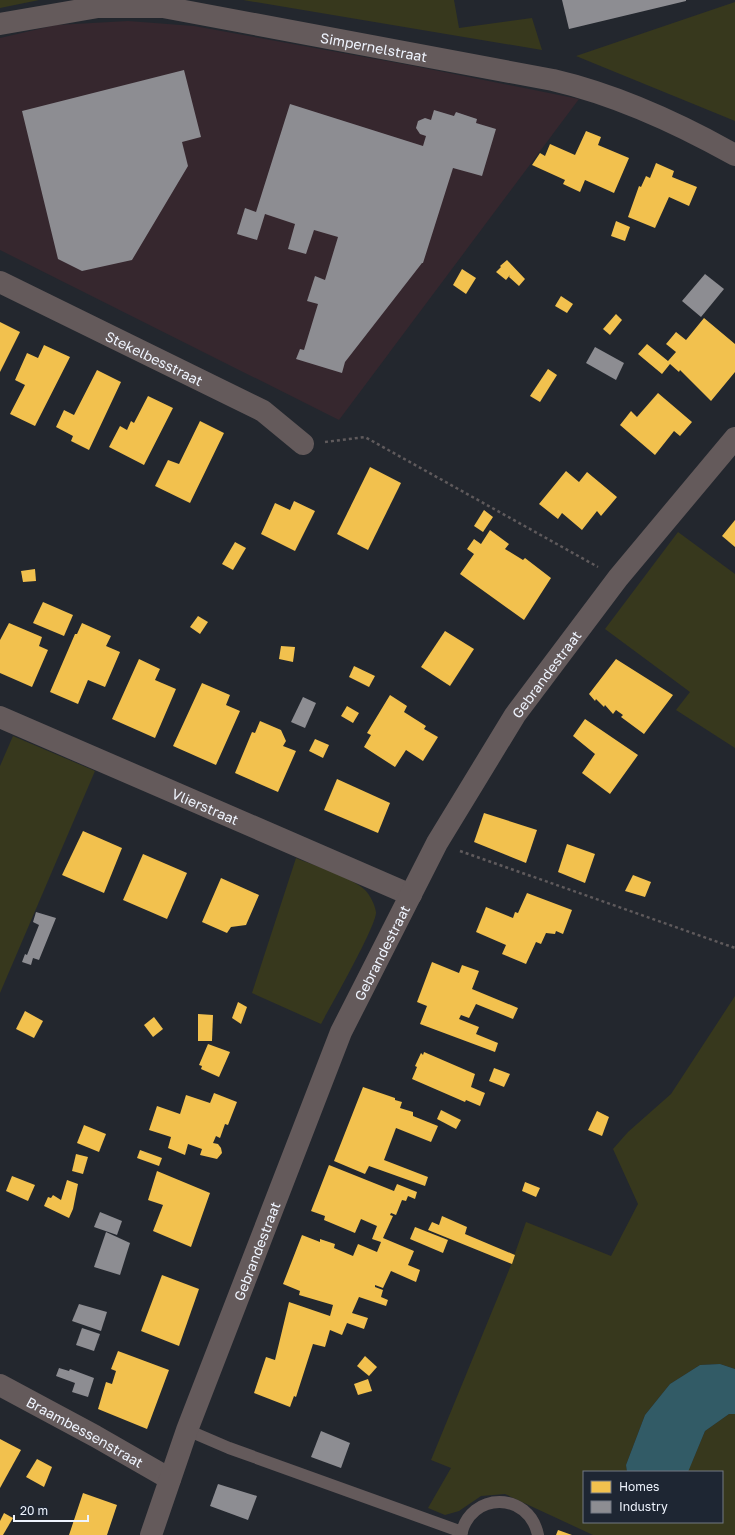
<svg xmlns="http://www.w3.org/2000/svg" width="735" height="1535" viewBox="0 0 735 1535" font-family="'Golos Text',sans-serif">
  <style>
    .industrial { fill: #36272e }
    .green { fill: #37381d }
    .water { fill: #325b66 }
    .homes { fill: #f2c14e }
    .industry { fill: #8d8d92 }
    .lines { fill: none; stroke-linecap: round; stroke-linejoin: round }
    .path { stroke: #5f5a5c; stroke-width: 2.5; stroke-dasharray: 3 3; stroke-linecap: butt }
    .service { stroke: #645a5b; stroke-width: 12 }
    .minor { stroke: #645a5b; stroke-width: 22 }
    .labels { text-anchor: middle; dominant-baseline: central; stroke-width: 4; stroke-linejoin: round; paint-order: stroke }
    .street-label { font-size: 14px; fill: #eff4fe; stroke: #1e2633 }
  </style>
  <rect width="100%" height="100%" fill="#23272e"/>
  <path class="industrial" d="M128 21 194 26 409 65 579 99 339 420 0 250V38L56 25Z"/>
  <g class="green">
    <path d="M0 0H39L0 8Z"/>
    <path d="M243 0H454L459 28 532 18 542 50Z"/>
    <path d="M735 2V121L576 56Z"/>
    <path d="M678 532 735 574V748L676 710 690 692 605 629Z"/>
    <path d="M13 736 95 771 0 993V766Z"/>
    <path d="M296 858C313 865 353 878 365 890 370 895 375 905 376 912 377 925 330 1007 321 1024L252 993Z"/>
    <path d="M735 996V1369L720 1364 700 1365 670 1384 645 1415 626 1465 627 1472H584V1522H722V1472H679L692 1462 705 1431 729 1414 735 1403V1535H593L505 1494 481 1496 459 1511 445 1515 428 1508 451 1468 431 1460 509 1270 526 1222 611 1256 638 1204 613 1149 628 1132 671 1094Z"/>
  </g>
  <path class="water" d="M720 1364 735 1369V1414H729L705 1431 688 1472H627L626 1465 645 1415 670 1384 700 1365Z"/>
  <g class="homes">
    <path d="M586 131 601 137 598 145 629 158 614 193 585 180 580 192 563 184 565 180 532 165 540 153 545 156 550 144 575 155Z"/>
    <path d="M656 163 674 171 672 177 697 187 689 206 669 197 655 228 628 217 639 186 641 187 646 176 650 178Z"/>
    <path d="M616 221 630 227 625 241 611 236Z"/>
    <path d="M507 260 525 279 519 286 509 277 510 275 506 280 496 272 501 267 500 266Z"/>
    <path d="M462 269 476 278 466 294 453 285Z"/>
    <path d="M561 296 573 304 567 313 555 306Z"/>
    <path d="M616 314 622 320 610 335 603 329Z"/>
    <path d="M704 318 735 344V372L711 401 680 370 679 372 670 364 662 374 638 354 647 344 668 361 676 352 666 344 676 332 686 340Z"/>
    <path d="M0 322 20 332 0 372Z"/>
    <path d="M44 345 70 357 35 426 10 414 25 385 15 380 27 353 38 358Z"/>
    <path d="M548 369 557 375 540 402 530 396Z"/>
    <path d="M97 370 121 382 89 450 71 441 73 436 56 427 64 410 74 415Z"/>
    <path d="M658 393 692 422 680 436 674 431 655 455 620 425 631 411 637 417Z"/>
    <path d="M148 396 173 408 144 465 109 447 120 426 127 430 131 421 134 423Z"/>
    <path d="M200 421 224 433 190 503 155 486 168 460 179 464Z"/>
    <path d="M370 467 401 483 368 550 337 534Z"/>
    <path d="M566 471 579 482 587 472 617 497 601 516 597 511 582 530 562 513 558 519 539 504Z"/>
    <path d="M294 501 315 511 295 551 261 534 275 503 290 510Z"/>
    <path d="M484 510 493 517 483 532 474 526Z"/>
    <path d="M735 520V547L722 536Z"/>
    <path d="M490 530 509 544 505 549 523 560 525 558 551 578 524 620 460 574 474 554 467 549 474 539 481 544Z"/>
    <path d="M235 542 246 548 233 570 222 564Z"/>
    <path d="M35 569 36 581 23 582 21 571Z"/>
    <path d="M43 602 73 615 64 636 33 623Z"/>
    <path d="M198 616 208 622 200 634 190 627Z"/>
    <path d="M9 623 42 637 39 646 48 650 32 687 0 673V640Z"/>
    <path d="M82 623 111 636 106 646 120 652 105 687 88 680 78 704 50 692 75 634H77Z"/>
    <path d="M445 631 474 649 450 686 421 667Z"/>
    <path d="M281 646 295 647 293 662 279 659Z"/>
    <path d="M139 659 160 669 155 680 176 689 155 738 112 719Z"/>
    <path d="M616 659 673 695 644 734 621 717 623 715 616 710 613 714 605 705 604 707 596 699 595 701 589 694Z"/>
    <path d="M354 666 375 676 369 687 349 677Z"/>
    <path d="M202 683 230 695 226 705 240 711 216 765 173 746Z"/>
    <path d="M390 695 407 706 404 712 426 726 424 729 438 737 423 761 406 750 395 767 364 747 371 735 367 733Z"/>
    <path d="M347 706 359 713 353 723 341 716Z"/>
    <path d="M585 719 638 755 610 794 582 773 595 754 573 736Z"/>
    <path d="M260 721 281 730 286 741 283 746 296 751 278 792 235 773 252 732 255 733Z"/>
    <path d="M315 739 329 745 323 758 309 751Z"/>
    <path d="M337 779 390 803 378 833 324 810Z"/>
    <path d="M484 813 537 830 526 863 474 842Z"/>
    <path d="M83 831 122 848 104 893 62 875Z"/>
    <path d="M567 844 595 854 585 883 558 872Z"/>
    <path d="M143 854 187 873 167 919 123 900Z"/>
    <path d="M633 875 651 882 645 897 625 891Z"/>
    <path d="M221 878 259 895 246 925 231 927 227 933 202 922Z"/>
    <path d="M527 893 572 910 563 934 556 931 555 934 546 933 541 944 536 942 526 964 502 954 506 945 476 932 486 907 513 918 515 912 518 913Z"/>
    <path d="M432 962 459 973 462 965 479 971 472 989 518 1008 513 1019 476 1004 469 1018 461 1015 459 1019 479 1027 476 1034 498 1043 495 1052 420 1024 427 1006 417 1002Z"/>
    <path d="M238 1002 247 1007 241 1024 232 1018Z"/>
    <path d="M25 1011 43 1021 34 1038 16 1029Z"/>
    <path d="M198 1014 213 1015 212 1041H198Z"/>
    <path d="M154 1017 163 1029 153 1037 144 1025Z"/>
    <path d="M208 1044 230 1052 219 1077 201 1069 202 1066 199 1065Z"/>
    <path d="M424 1052 475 1074 471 1087 485 1093 480 1106 466 1100 465 1102 412 1079 417 1067 415 1066 421 1053 423 1055Z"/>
    <path d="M494 1068 510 1074 504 1087 489 1081Z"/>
    <path d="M363 1087 395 1098V1100L402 1102 400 1108 413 1112V1116L438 1126 431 1142 396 1128 384 1160 428 1177 425 1186 369 1166 365 1174 334 1161Z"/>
    <path d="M214 1093 237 1102 228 1125 225 1124 220 1138 216 1136 213 1143 218 1144 221 1148 222 1153 217 1159 200 1155 202 1149 188 1144 185 1155 168 1148 171 1137 149 1130 157 1106 180 1114 186 1095 210 1103Z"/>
    <path d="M441 1110 461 1120 456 1129 437 1119Z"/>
    <path d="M597 1111 609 1117 602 1136 588 1130Z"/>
    <path d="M84 1125 106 1134 99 1152 77 1143Z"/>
    <path d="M140 1150 162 1158 159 1166 137 1158Z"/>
    <path d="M76 1154 88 1157 83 1174 72 1171Z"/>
    <path d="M329 1165 394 1191 397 1184 417 1192 415 1199 408 1196 406 1201 402 1200 396 1215 391 1213 390 1215 393 1216 383 1238 414 1251 408 1265 420 1270 416 1282 391 1271 383 1288 375 1285V1287L383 1290 381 1297 388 1300 386 1306 359 1297 352 1313 368 1318 364 1329 347 1323 342 1335 330 1330 325 1347 313 1344 296 1397 294 1396 290 1407 254 1393 266 1357 275 1360 289 1302 330 1316 333 1305 299 1295 300 1291 283 1284 302 1235 320 1242V1239L335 1244 334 1248 353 1256 358 1244 377 1252 381 1242 372 1239 377 1226 361 1219 355 1233 324 1220 325 1216 311 1211Z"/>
    <path d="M157 1171 210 1193 191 1247 153 1231 163 1205 148 1200Z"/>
    <path d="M12 1176 35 1185 28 1201 6 1191Z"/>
    <path d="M67 1180 78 1184 73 1209 69 1218 44 1206 48 1197 51 1198 53 1195 61 1200Z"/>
    <path d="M525 1182 540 1188 536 1197 522 1191Z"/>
    <path d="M442 1216 467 1227 465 1234 515 1255 512 1264 428 1230 432 1222 439 1225Z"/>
    <path d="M415 1227 448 1240 443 1253 410 1239Z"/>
    <path d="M162 1275 199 1289 179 1346 141 1331Z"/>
    <path d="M118 1351 169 1370 147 1429 98 1409 106 1382 112 1384 116 1371 111 1369Z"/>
    <path d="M365 1356 377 1367 369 1376 357 1366Z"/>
    <path d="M368 1379 372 1391 358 1395 354 1384Z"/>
    <path d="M0 1439 21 1450 0 1488Z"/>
    <path d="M37 1459 52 1467 44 1487 26 1477Z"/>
    <path d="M83 1493 117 1505 107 1535H69Z"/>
    <path d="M4 1513 13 1518 3 1535H0V1521Z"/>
    <path d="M558 1530 572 1535H556Z"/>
  </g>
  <g class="industry">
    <path d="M562 0H686V1L569 29Z"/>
    <path d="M184 70 201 137 182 142 188 166 132 260 82 271 58 259 22 111Z"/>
    <path d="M290 104 423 146 426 136 420 134 416 128 418 121 425 118 431 120 434 110 454 116 456 112 477 119 476 123 496 129 482 176 453 168 423 263H422L345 362 342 373 296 359 300 349 304 350 318 304 307 301 315 276 325 280 338 237 314 230 306 254 288 249 295 224 265 214 257 240 237 234 245 208 256 212Z"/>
    <path d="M705 274 724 289 701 317 682 301Z"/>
    <path d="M595 347 624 363 616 380 586 363Z"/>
    <path d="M303 697 316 703 305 728 291 722Z"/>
    <path d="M36 912 56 918 39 960 33 958 31 965 22 962 25 954 27 955 39 925 33 922Z"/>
    <path d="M100 1212 122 1221 117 1235 94 1227Z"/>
    <path d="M106 1232 130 1243 120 1275 94 1267Z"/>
    <path d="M79 1304 107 1312 101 1331 72 1321Z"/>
    <path d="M82 1328 100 1334 94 1351 76 1345Z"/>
    <path d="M59 1368 69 1371 70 1369 94 1378 88 1397 72 1392 75 1383 56 1376Z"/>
    <path d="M321 1431 350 1443 341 1468 311 1457Z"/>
    <path d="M218 1484 257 1496 248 1520 210 1506Z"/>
  </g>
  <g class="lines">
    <g class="path">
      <path d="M325 442 365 437 598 567"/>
      <path d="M460 851 735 948"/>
    </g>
    <g class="service">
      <path d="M187 1430 229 1448 462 1532"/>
      <path d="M461 1535C470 1491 529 1491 538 1535"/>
    </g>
    <g class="minor">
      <path id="s1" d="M0 24 98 7H163L553 80C617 95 678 123 735 155"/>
      <path id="s2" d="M0 282 263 411 303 444"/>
      <path id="s3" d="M0 717 411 895"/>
      <path id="s4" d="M0 1385 95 1436 170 1479"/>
      <path id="s5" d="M151 1535 187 1430 341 1032 437 843 515 715 618 578 735 438"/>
    </g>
  </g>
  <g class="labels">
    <g class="street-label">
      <text stroke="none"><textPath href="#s1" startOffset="379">Simpernelstraat</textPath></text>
      <text stroke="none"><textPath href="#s2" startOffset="172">Stekelbesstraat</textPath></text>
      <text stroke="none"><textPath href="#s5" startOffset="951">Gebrandestraat</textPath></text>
      <text stroke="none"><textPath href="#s3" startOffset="224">Vlierstraat</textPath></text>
      <text stroke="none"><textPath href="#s5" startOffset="627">Gebrandestraat</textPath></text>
      <text stroke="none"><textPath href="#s5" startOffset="303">Gebrandestraat</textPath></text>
      <text stroke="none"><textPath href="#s4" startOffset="97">Braambessenstraat</textPath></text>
    </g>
  </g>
  <rect x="583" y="1471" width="140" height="52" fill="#1e2633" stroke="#727884"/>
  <rect x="591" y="1481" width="20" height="12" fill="#f2c14e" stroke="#727884"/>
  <text x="619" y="1491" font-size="12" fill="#eff4fe">Homes</text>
  <rect x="591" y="1501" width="20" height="12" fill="#8d8d92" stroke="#727884"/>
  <text x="619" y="1511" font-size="12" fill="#eff4fe">Industry</text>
  <path d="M14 1515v6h74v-6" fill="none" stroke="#eff4fe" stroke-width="2"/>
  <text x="20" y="1515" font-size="12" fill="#eff4fe" stroke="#1e2633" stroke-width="3" paint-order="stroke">20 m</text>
</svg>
